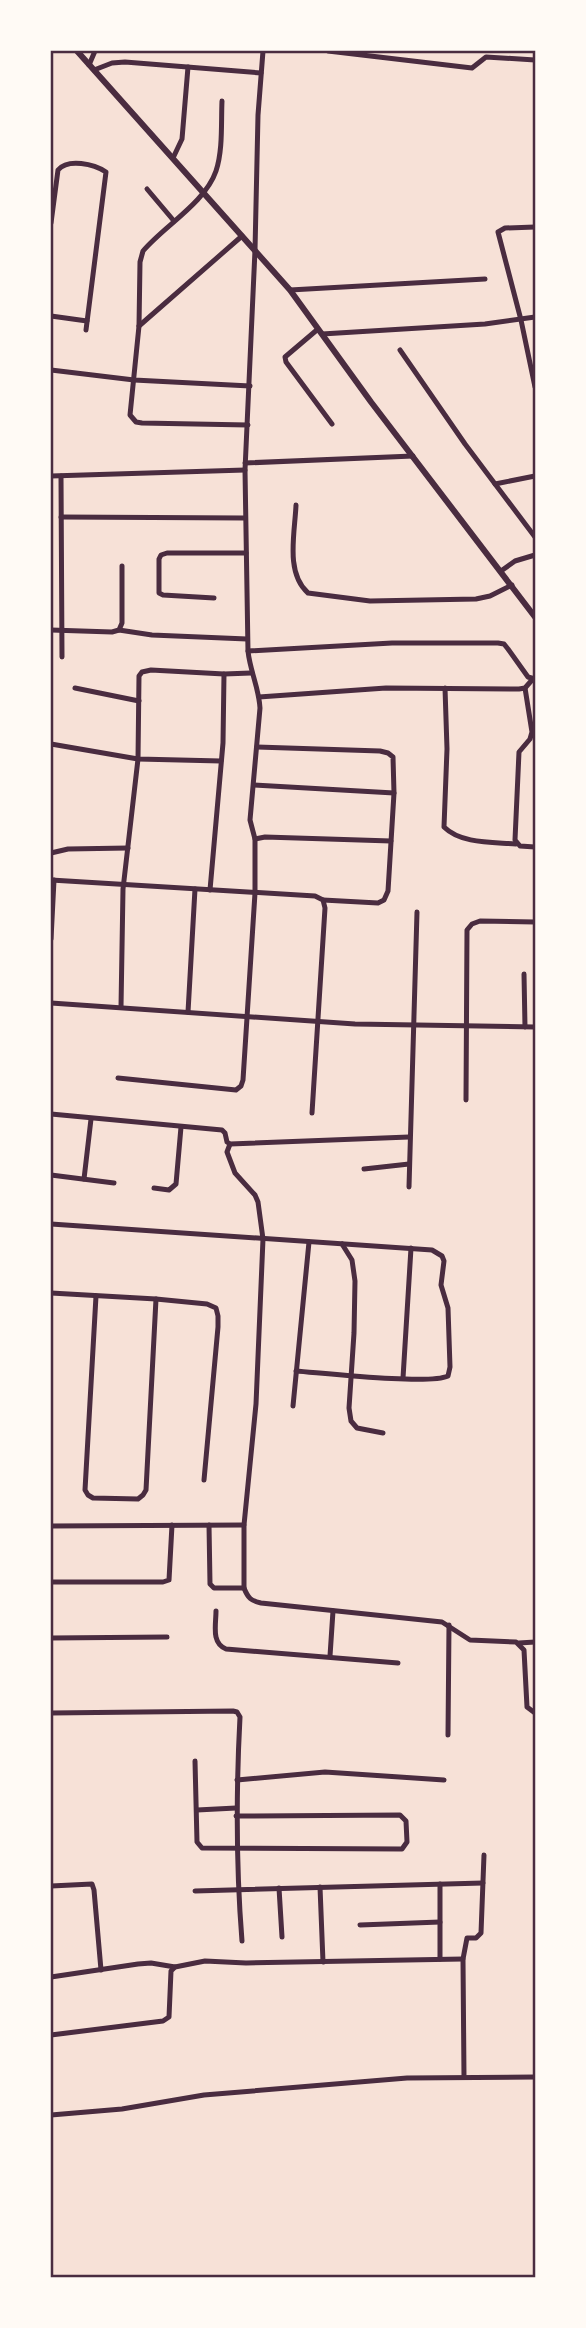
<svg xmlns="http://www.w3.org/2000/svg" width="586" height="2328" viewBox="0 0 586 2328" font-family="'Noto Sans',sans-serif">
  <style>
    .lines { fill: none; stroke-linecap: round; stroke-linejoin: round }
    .minor { stroke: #4a2c40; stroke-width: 5 }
    .tertiary { stroke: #4a2c40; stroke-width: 6 }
    .neatline { fill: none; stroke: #4a2c40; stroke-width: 2.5 }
  </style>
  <rect width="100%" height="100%" fill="#f7e1d7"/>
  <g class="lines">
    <g class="minor">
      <path d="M328 51 472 68 486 57 535 60"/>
      <path d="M89 65 95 51"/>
      <path d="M94 70 112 63 125 62 261 73"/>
      <path d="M222 101C221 123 223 150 216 171 205 203 164 226 143 251L140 262 139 326 130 415 136 422 142 423 248 425"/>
      <path d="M173 158 182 139 188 67"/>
      <path d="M147 189 174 221"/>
      <path d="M51 223 58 170C68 158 94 164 106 172L86 330"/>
      <path d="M535 227 505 228 498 232 521 320 535 387"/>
      <path d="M290 290 485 279"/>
      <path d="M51 316 87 321"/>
      <path d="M139 326 242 236"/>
      <path d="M318 329 285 357 286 362 332 424"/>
      <path d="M322 334 485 324 535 317"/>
      <path d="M400 350 465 444 535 537"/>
      <path d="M51 370 134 380 250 386"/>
      <path d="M245 463 413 456"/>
      <path d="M51 476 245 470"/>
      <path d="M61 476 62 657"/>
      <path d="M495 484 535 476"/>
      <path d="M296 505C295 532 285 573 308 593L370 601 476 599 490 596 512 585"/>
      <path d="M61 517 244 518"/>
      <path d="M501 571 515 561 535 555"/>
      <path d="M214 598 163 595 159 593V559L161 555 167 553H246"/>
      <path d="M51 630 112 632 119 630 122 623V566"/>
      <path d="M119 630 152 635 247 639"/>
      <path d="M248 651 392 643H498L504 644 508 649 528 677 535 679"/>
      <path d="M75 688 139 701"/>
      <path d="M445 688 447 749 444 827C461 844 493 842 516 844"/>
      <path d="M525 688 532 732 530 739 519 752 515 840 520 846 535 847"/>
      <path d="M259 697 386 688 519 689 525 688 532 680"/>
      <path d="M51 744 138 759 221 761"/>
      <path d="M257 747 380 751 388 753 393 757 394 793 388 891 384 900 378 903 323 900"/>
      <path d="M254 785 394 793"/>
      <path d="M255 839 265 837 391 841"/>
      <path d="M51 853 68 849 128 848"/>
      <path d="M51 880 315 896 323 900 325 908 312 1113"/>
      <path d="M210 890 223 743 224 674"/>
      <path d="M51 939 54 880"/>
      <path d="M524 974 525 1027"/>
      <path d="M51 1003 355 1024 535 1027"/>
      <path d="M121 1007 123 889 138 759 139 676 142 672 151 670 224 674 251 673"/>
      <path d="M188 1012 195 889"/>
      <path d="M118 1078 236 1090 241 1086 243 1080 255 893V839L250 820 260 708C259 688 250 671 248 651L245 470 255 250 258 115 263 51"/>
      <path d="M466 1100 467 930 472 924 480 921 535 922"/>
      <path d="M51 1114 222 1130 225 1133 227 1142 230 1144 409 1137"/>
      <path d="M230 1144 227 1152 235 1173 255 1195 258 1202 263 1239 256 1404 244 1525V1588C248 1598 251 1601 261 1603L442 1622 470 1640 516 1642 524 1650 527 1707 535 1713"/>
      <path d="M364 1169 409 1164"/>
      <path d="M51 1175 114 1183"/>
      <path d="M84 1179 91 1119"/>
      <path d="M409 1187 417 912"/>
      <path d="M154 1188 169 1190 176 1184 181 1127"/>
      <path d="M51 1224 432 1250 442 1256 444 1261 441 1285 448 1308 450 1367 448 1376C429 1385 323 1373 296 1371"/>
      <path d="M342 1244 352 1260 355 1281 354 1333 349 1408 351 1421 357 1428 383 1433"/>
      <path d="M51 1293 156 1299 207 1304 216 1308 218 1316V1327L204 1480"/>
      <path d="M96 1296 85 1490 88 1495 93 1498 138 1499 143 1495 146 1490 156 1299"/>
      <path d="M403 1378 411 1248"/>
      <path d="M293 1406 309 1242"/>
      <path d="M209 1525 210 1584 214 1588H244"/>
      <path d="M51 1526 244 1525"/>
      <path d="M51 1582H163L169 1580 172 1525"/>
      <path d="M216 1611C216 1625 211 1643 226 1649L398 1663"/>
      <path d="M51 1638 167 1637"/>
      <path d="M519 1643 535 1642"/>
      <path d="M330 1656 333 1611"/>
      <path d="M51 1713 233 1711 237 1712 240 1717C236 1792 236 1866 242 1941"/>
      <path d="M448 1735 449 1625"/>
      <path d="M195 1761 197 1842 202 1848 402 1849 407 1842 406 1821 400 1815 236 1816"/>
      <path d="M237 1780 325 1772 444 1780"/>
      <path d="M197 1810 236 1808"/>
      <path d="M51 1886 92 1884 94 1890 101 1970"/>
      <path d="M320 1887 323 1962"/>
      <path d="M279 1888 282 1937"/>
      <path d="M195 1891 483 1883"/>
      <path d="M360 1925 440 1922"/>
      <path d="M440 1959V1884"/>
      <path d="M51 1977 138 1964 151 1963 175 1967"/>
      <path d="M51 2035 163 2021 169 2017 171 1971 175 1967 205 1961 246 1963 463 1959"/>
      <path d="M464 2077 463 1959 467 1938H476L481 1933 484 1855"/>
      <path d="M51 2115 122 2109 204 2095 407 2078 535 2077"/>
    </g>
    <path class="tertiary" d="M77 51 290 290 371 402 535 617"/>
  </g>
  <rect width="586" height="2328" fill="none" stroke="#fffaf5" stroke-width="105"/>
  <rect x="52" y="52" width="482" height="2224" class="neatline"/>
</svg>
